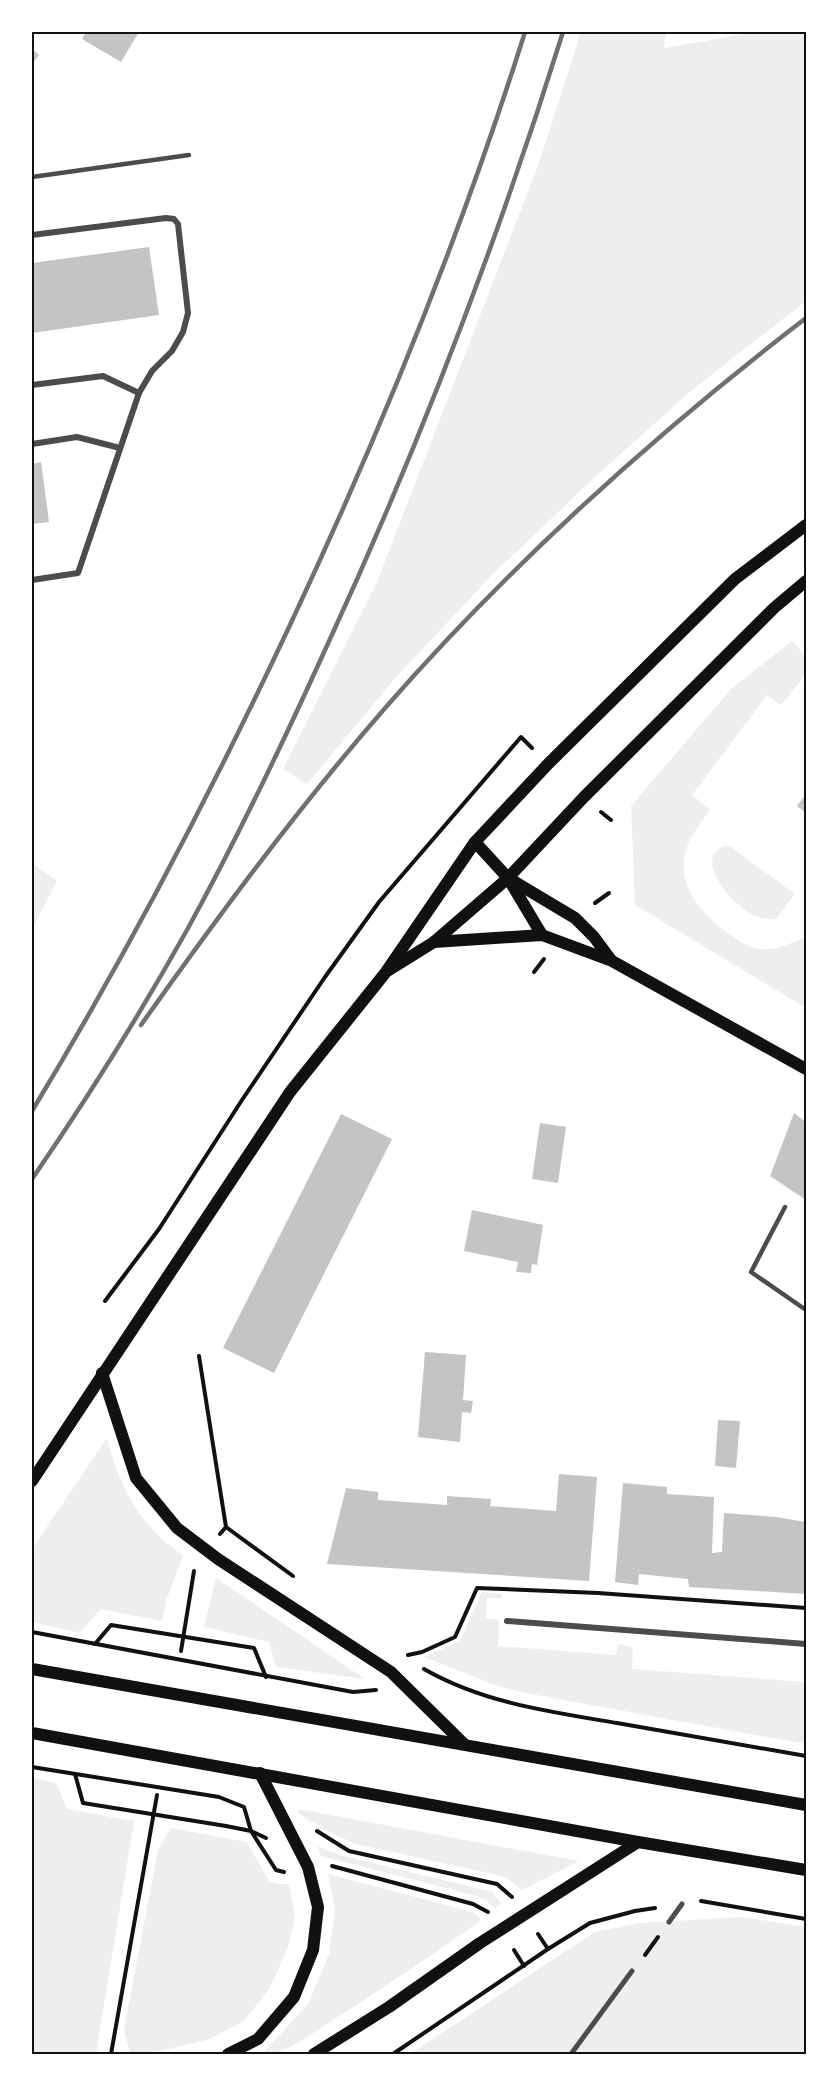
<svg xmlns="http://www.w3.org/2000/svg" width="838" height="2086" viewBox="0 0 838 2086" font-family="'Titillium Web',sans-serif">
  <style>
    .green { fill: #eee }
    .building { fill: #c4c4c4 }
    .lines { fill: none; stroke-linecap: round; stroke-linejoin: round }
    .path { stroke: #111; stroke-width: 4 }
    .service { stroke: #4c4c4c; stroke-width: 4.5 }
    .pedestrian { stroke: #4c4c4c; stroke-width: 5 }
    .minor { stroke: #4c4c4c; stroke-width: 6 }
    .secondary { stroke: #111; stroke-width: 12 }
    .rail { stroke: #707070; stroke-width: 4.5 }
    .neatline { fill: none; stroke: #111; stroke-width: 2 }
  </style>
  <rect width="100%" height="100%" fill="#fff"/>
  <g class="green">
    <path d="M581 32H666L664 48 757 32H806V301L692 390 594 478 492 575 397 676 307 784 283 769 377 582 539 163Z"/>
    <path d="M792 641C821 669 800 680 781 705L767 695 692 795 710 809C700 825 687 839 684 858 682 872 687 890 696 902 707 918 738 945 758 949 774 951 788 945 802 938L806 941V1008L635 905 631 806 731 689Z"/>
    <path d="M724 846 731 847 795 894 776 919C768 919 760 919 753 915 735 907 691 860 724 846Z"/>
    <path d="M32 863 57 881 32 929Z"/>
    <path d="M107 1438C119 1487 140 1527 183 1555L166 1601 162 1621 100 1609 80 1633 32 1622V1549Z"/>
    <path d="M216 1578 365 1679 276 1667 269 1642 204 1627Z"/>
    <path d="M482 1592 503 1594 502 1598H487L486 1618 499 1620 498 1646 616 1655 618 1644 633 1647 632 1669 806 1682V1744L525 1693 498 1686 424 1657 460 1641Z"/>
    <path d="M32 1778 56 1783 67 1809 134 1821 96 2054H32Z"/>
    <path d="M298 1809 579 1861 522 1890 506 1877 356 1844 327 1831 299 1814Z"/>
    <path d="M171 1828 247 1842 269 1881 278 1884H289L295 1914 288 1948 269 1989 244 2021 210 2039 160 2051 130 2054 124 2029 158 1850Z"/>
    <path d="M317 1846 340 1855 492 1892 501 1903 494 1908 486 1900 473 1895 321 1856Z"/>
    <path d="M328 1874 472 1912 482 1920C431 1955 381 1990 330 2022 313 2033 284 2055 265 2054L264 2052 308 2004 329 1954 335 1908Z"/>
    <path d="M743 1917 806 1927V2054H410L595 1932 639 1923Z"/>
  </g>
  <g class="building">
    <path d="M86 32H139L121 62 82 39Z"/>
    <path d="M32 49 39 55 32 64Z"/>
    <path d="M149 247 159 315 32 333V263Z"/>
    <path d="M41 462 49 522 32 524V464Z"/>
    <path d="M806 794V813L797 806Z"/>
    <path d="M794 1113 806 1122V1200L770 1176Z"/>
    <path d="M341 1114 392 1139 274 1373 223 1348Z"/>
    <path d="M540 1123 566 1127 558 1183 532 1179Z"/>
    <path d="M472 1210 543 1225 537 1265 532 1264 531 1273 516 1272 518 1262 464 1251Z"/>
    <path d="M425 1352 466 1355 463 1400 473 1401 471 1413 462 1412 460 1442 418 1437Z"/>
    <path d="M718 1420 740 1421 736 1468 715 1466Z"/>
    <path d="M559 1474 597 1477 589 1581 327 1564 346 1488 378 1492V1500L447 1505V1496L491 1499 490 1506 556 1511Z"/>
    <path d="M623 1483 667 1487V1494L714 1497 712 1553 722 1552 724 1513 776 1517 806 1522V1594L689 1587 688 1579 639 1574 638 1585 615 1582Z"/>
  </g>
  <g class="lines">
    <g class="path">
      <path d="M601 812 611 820"/>
      <path d="M595 903 609 893"/>
      <path d="M534 972 544 959"/>
      <path d="M105 1301 159 1229 242 1100 325 977 379 902 521 737 532 748"/>
      <path d="M199 1356 226 1527 220 1534"/>
      <path d="M226 1527 293 1576"/>
      <path d="M32 1632 353 1692 376 1690"/>
      <path d="M95 1644 111 1625 254 1648 266 1677"/>
      <path d="M181 1651 194 1571"/>
      <path d="M408 1655 422 1652 455 1637 477 1588 598 1593 806 1608"/>
      <path d="M424 1669C483 1703 551 1712 617 1723 680 1734 743 1745 806 1756"/>
      <path d="M32 1767 219 1797 244 1807 251 1831 276 1870 284 1872"/>
      <path d="M75 1774 83 1803 226 1826 251 1831 266 1838"/>
      <path d="M317 1831 349 1851 497 1884 512 1897"/>
      <path d="M332 1866 473 1904 488 1912"/>
      <path d="M701 1901 806 1919"/>
      <path d="M538 1934 548 1949"/>
      <path d="M514 1950 524 1966"/>
      <path d="M645 1955 658 1937"/>
      <path d="M111 2054 157 1795"/>
      <path d="M393 2054 548 1949 590 1923 635 1911 655 1908"/>
    </g>
    <g class="service">
      <path d="M32 177 189 155"/>
      <path d="M785 1207 751 1272 806 1310"/>
    </g>
    <g class="pedestrian">
      <path d="M669 1922 682 1904"/>
      <path d="M571 2054 632 1971"/>
    </g>
    <g class="minor">
      <path d="M32 235 166 218 174 219 178 224 188 313 183 332 172 351 152 371 139 393 78 573 32 580"/>
      <path d="M32 385 103 376 139 393"/>
      <path d="M32 444 77 437 120 448"/>
      <path d="M507 1621 806 1644"/>
    </g>
    <g class="secondary">
      <path d="M475 842 508 878 542 935"/>
      <path d="M508 878 575 918 594 937 611 960"/>
      <path d="M434 942 542 935 612 961 806 1069"/>
      <path d="M389 970 434 942 508 878 584 797 774 608 806 581"/>
      <path d="M102 1373 136 1478 177 1528 218 1559 391 1672 464 1744"/>
      <path d="M32 1481 290 1092 386 972 475 842 549 763 735 579 806 525"/>
      <path d="M32 1669 806 1805"/>
      <path d="M32 1733 638 1842 806 1870"/>
      <path d="M228 2054 258 2039 294 1997 313 1950 318 1907 308 1867 260 1773"/>
      <path d="M314 2054 389 2007 480 1943 638 1842"/>
    </g>
    <g class="rail">
      <path d="M141 1025C219 915 298 808 386 707 512 563 655 434 806 318"/>
      <path d="M32 1111C127 954 212 791 290 625 380 433 461 235 525 32"/>
      <path d="M32 1179C87 1099 139 1016 187 930 237 839 282 745 325 650 418 449 497 243 563 32"/>
    </g>
  </g>
  <rect width="838" height="2086" fill="none" stroke="#ffffff" stroke-width="66"/>
  <rect x="33" y="33" width="772" height="2020" class="neatline"/>
</svg>
